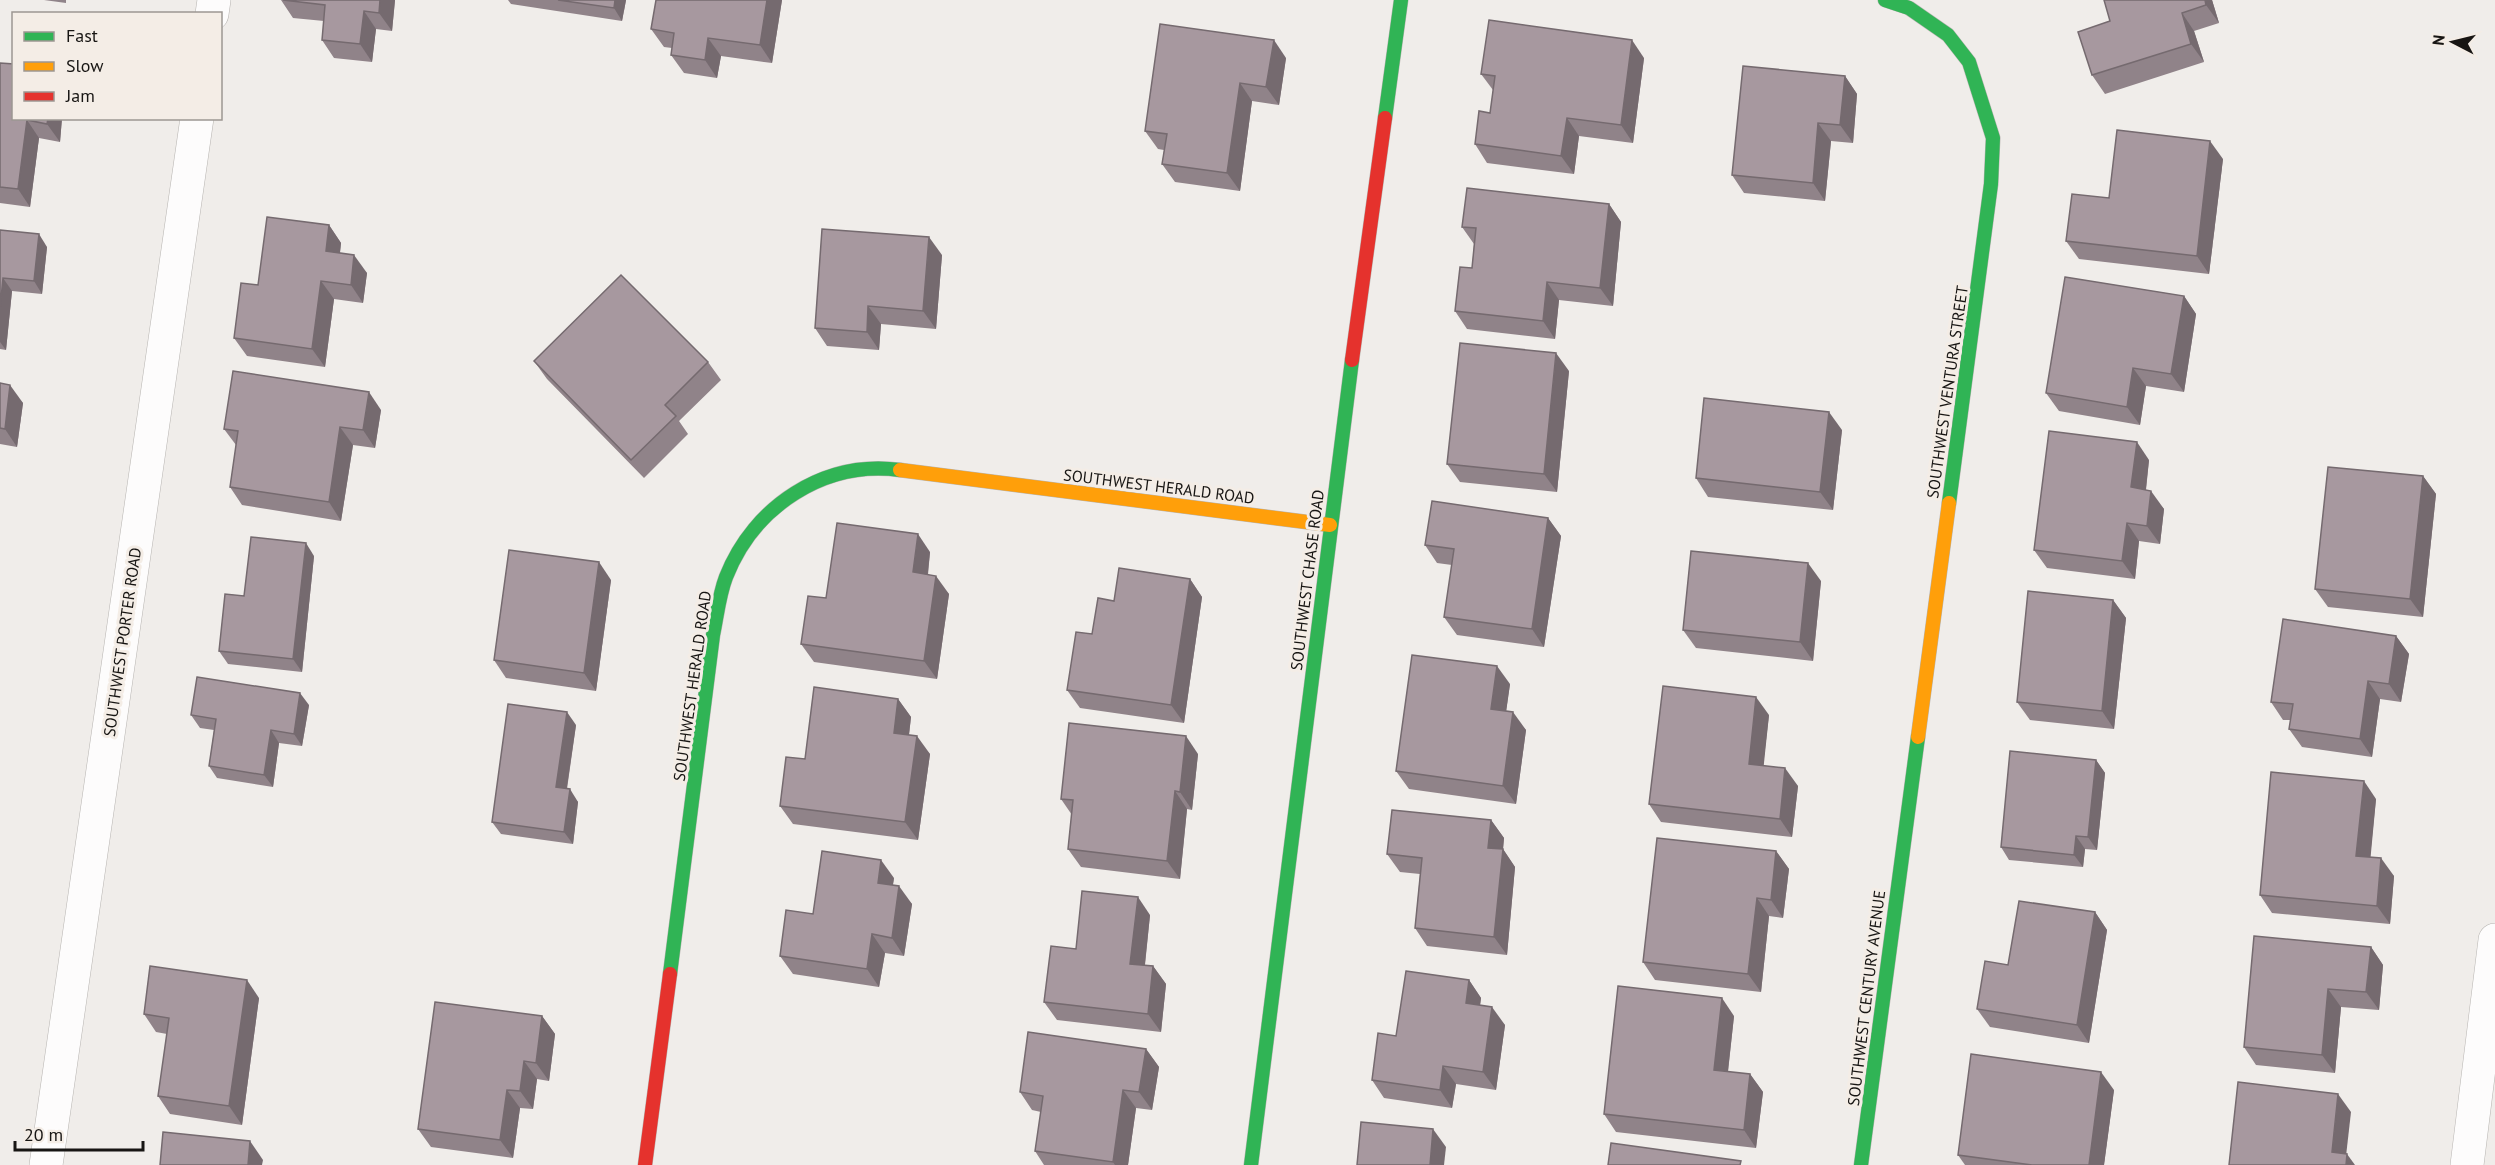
<svg xmlns="http://www.w3.org/2000/svg" width="2495" height="1165" viewBox="0 0 2495 1165" font-family="'PT Sans',sans-serif">
  <style>
    .lines { fill: none; stroke-linecap: round; stroke-linejoin: round }
    .street-casing { stroke: #b7b4b1; stroke-width: 34 }
    .fast-casing { stroke: #b7b4b1; stroke-width: 15 }
    .slow-casing { stroke: #b7b4b1; stroke-width: 15 }
    .jam-casing { stroke: #b7b4b1; stroke-width: 15 }
    .street { stroke: #fdfcfc; stroke-width: 33 }
    .fast { stroke: #30b455; stroke-width: 14 }
    .slow { stroke: #ff9f0a; stroke-width: 14 }
    .jam { stroke: #e5322d; stroke-width: 14 }
    .wall { fill: #908389 }
    .shaded-wall { fill: #756a6f }
    .building { fill: #a7989f; stroke: #756a6f; stroke-width: 1.5 }
    .labels { text-anchor: middle; dominant-baseline: central; stroke-width: 6; stroke-linejoin: round; paint-order: stroke }
    .street-label { font-size: 16px; fill: #171513; stroke: #f4ede6 }
  </style>
  <rect width="100%" height="100%" fill="#f0edea"/>
  <g class="lines">
    <g class="street-casing">
      <g id="street">
        <path d="M212 14 214 0"/>
        <path d="M46 1165 197 118"/>
        <path d="M2467 1165 2495 940"/>
      </g>
    </g>
    <g class="fast-casing">
      <g id="fast">
        <path d="M1885 0 1909 8 1948 35 1969 62 1993 138 1991 184 1949 503"/>
        <path d="M1385 118 1401 0"/>
        <path d="M670 974 713 635C717 616 719 595 726 577 754 506 824 460 900 470"/>
        <path d="M1251 1165 1352 360"/>
        <path d="M1861 1165 1918 737"/>
      </g>
    </g>
    <g class="slow-casing">
      <g id="slow">
        <path d="M900 470 1330 525"/>
        <path d="M1918 737 1949 503"/>
      </g>
    </g>
    <g class="jam-casing">
      <g id="jam">
        <path d="M1352 360 1385 118"/>
        <path d="M645 1165 670 974"/>
      </g>
    </g>
    <use href="#street" class="street"/>
    <use href="#fast" class="fast"/>
    <use href="#slow" class="slow"/>
    <use href="#jam" class="jam"/>
  </g>
  <g class="wall">
    <path d="M44 0H66V3Z"/>
    <path d="M281 0H395L392 31 376 29 372 62 334 58 322 40 324 21 293 18Z"/>
    <path d="M508 0H626L622 21 511 4Z"/>
    <path d="M656 0H782L772 63 721 56 717 78 684 73 671 55 672 48 664 47 651 29Z"/>
    <path d="M2104 0H2212L2219 23 2194 31 2204 62 2105 94 2092 75 2110 21Z"/>
    <path d="M1286 58 1279 105 1252 101 1240 191 1175 182 1162 164 1164 150 1158 149 1145 131Z"/>
    <path d="M1644 58 1633 143 1579 136 1574 174 1487 163 1475 144 1490 113 1493 90 1481 74Z"/>
    <path d="M0 63 14 118H62L60 142 39 138 30 207 0 203Z"/>
    <path d="M1845 76 1857 94 1853 143 1831 141 1825 201 1744 193 1732 175Z"/>
    <path d="M2223 159 2209 274 2079 259 2066 241 2109 198Z"/>
    <path d="M1609 204 1621 222 1613 306 1559 300 1555 339 1467 329 1455 311 1472 268 1474 244 1462 227Z"/>
    <path d="M329 225 341 243 340 253 367 273 363 303 334 299 325 367 247 356 234 338 258 285Z"/>
    <path d="M0 230 47 247 42 294 12 291 6 350 0 349Z"/>
    <path d="M942 255 936 329 881 324 879 350 827 346 815 328Z"/>
    <path d="M2184 296 2196 314 2184 392 2146 386 2140 425 2059 411 2046 393Z"/>
    <path d="M534 361 708 362 721 380 679 421 688 434 644 478 547 379Z"/>
    <path d="M1569 371 1557 492 1460 482 1447 464Z"/>
    <path d="M0 383 23 403 17 447 0 444Z"/>
    <path d="M381 410 375 448 353 445 341 521 242 505 230 487 236 445 224 429Z"/>
    <path d="M1842 430 1833 510 1708 497 1696 478Z"/>
    <path d="M2149 460 2146 490 2164 509 2160 544 2139 541 2135 579 2047 568 2034 550Z"/>
    <path d="M2423 476 2436 494 2423 617 2328 607 2315 589Z"/>
    <path d="M1548 518 1561 536 1544 647 1457 635 1444 617 1452 565 1437 563 1425 545Z"/>
    <path d="M930 552 928 575 949 594 937 679 814 662 801 644 826 598Z"/>
    <path d="M314 556 302 672 228 664 219 651Z"/>
    <path d="M1190 579 1202 597 1184 723 1080 708 1067 690 1092 634 1114 601Z"/>
    <path d="M611 580 596 691 506 678 494 660Z"/>
    <path d="M1821 581 1813 661 1696 648 1683 630Z"/>
    <path d="M2113 600 2126 618 2114 729 2030 720 2017 702Z"/>
    <path d="M2396 636 2409 654 2401 702 2380 699 2372 757 2302 747 2289 729 2291 720H2283L2271 702Z"/>
    <path d="M1510 684 1506 711 1526 730 1516 804 1409 789 1396 771Z"/>
    <path d="M898 699 911 717 909 735 930 754 918 840 793 824 780 806 805 759Z"/>
    <path d="M309 705 302 746 279 743 273 787 217 778 209 766 214 730 200 728 191 715Z"/>
    <path d="M1769 715 1763 766 1798 786 1792 837 1661 822 1649 804Z"/>
    <path d="M576 725 567 789 578 802 573 844 501 834 492 822Z"/>
    <path d="M1198 754 1192 810 1187 809 1180 879 1081 867 1068 849 1072 815 1061 799Z"/>
    <path d="M2096 760 2105 773 2097 850 2085 849 2083 867 2009 860 2001 847Z"/>
    <path d="M2376 799 2370 857 2394 876 2390 924 2272 913 2260 895Z"/>
    <path d="M1491 820 1504 838 1503 849 1515 867 1507 955 1427 946 1415 928 1420 874 1400 872 1387 854Z"/>
    <path d="M1776 851 1789 869 1783 918 1769 916 1761 992 1655 980 1643 962Z"/>
    <path d="M894 878 893 885 912 904 904 956 885 953 879 987 793 974 780 956 813 914Z"/>
    <path d="M2095 912 2107 930 2089 1043 1990 1027 1977 1009 2008 965Z"/>
    <path d="M1150 915 1145 965 1153 966 1166 984 1161 1032 1057 1020 1044 1002 1076 949Z"/>
    <path d="M2371 947 2383 965 2379 1010 2341 1007 2335 1073 2256 1065 2244 1047Z"/>
    <path d="M1469 980 1481 998 1480 1005 1505 1025 1496 1090 1456 1084 1452 1108 1384 1098 1372 1080 1396 1036Z"/>
    <path d="M259 998 242 1125 170 1114 158 1096 167 1034 156 1032 144 1014Z"/>
    <path d="M542 1016 555 1034 549 1081 537 1079 533 1109 520 1108 513 1158 431 1147 418 1129Z"/>
    <path d="M1734 1016 1728 1072 1750 1074 1763 1092 1756 1148 1616 1132 1604 1114Z"/>
    <path d="M1146 1049 1159 1067 1152 1110 1136 1108 1128 1165H1044L1035 1151 1041 1112 1032 1110 1020 1092Z"/>
    <path d="M2114 1090 2104 1165H1965L1958 1155Z"/>
  </g>
  <g class="shaded-wall">
    <path d="M380 0H395L392 31 379 13Z"/>
    <path d="M615 0H626L622 21 614 8Z"/>
    <path d="M767 0H782L772 63 760 45Z"/>
    <path d="M2205 0H2212L2219 23 2206 5Z"/>
    <path d="M364 11 376 29 372 62 360 44Z"/>
    <path d="M2182 13 2194 31 2204 62 2191 44Z"/>
    <path d="M708 38 721 56 717 78 705 60Z"/>
    <path d="M1274 40 1286 58 1279 105 1266 87Z"/>
    <path d="M1632 40 1644 58 1633 143 1621 125Z"/>
    <path d="M1845 76 1857 94 1853 143 1840 125Z"/>
    <path d="M1240 83 1252 101 1240 191 1227 173Z"/>
    <path d="M48 118H62L60 142 47 124Z"/>
    <path d="M1567 118 1579 136 1574 174 1561 156Z"/>
    <path d="M27 120 39 138 30 207 18 189Z"/>
    <path d="M1818 123 1831 141 1825 201 1813 183Z"/>
    <path d="M2210 141 2223 159 2209 274 2197 256Z"/>
    <path d="M1609 204 1621 222 1613 306 1600 288Z"/>
    <path d="M329 225 341 243 338 269 326 251Z"/>
    <path d="M39 234 47 247 42 294 34 281Z"/>
    <path d="M929 237 942 255 936 329 923 311Z"/>
    <path d="M354 255 367 273 363 303 351 285Z"/>
    <path d="M3 278 12 291 6 350 0 342V309Z"/>
    <path d="M321 281 334 299 325 367 312 349Z"/>
    <path d="M1547 282 1559 300 1555 339 1543 321Z"/>
    <path d="M2184 296 2196 314 2184 392 2171 374Z"/>
    <path d="M868 306 881 324 879 350 867 332Z"/>
    <path d="M1556 353 1569 371 1557 492 1544 474Z"/>
    <path d="M2133 368 2146 386 2140 425 2127 407Z"/>
    <path d="M10 385 23 403 17 447 5 429Z"/>
    <path d="M369 392 381 410 375 448 363 430Z"/>
    <path d="M1829 412 1842 430 1833 510 1820 492Z"/>
    <path d="M340 427 353 445 341 521 329 502Z"/>
    <path d="M2137 442 2149 460 2144 506 2131 487Z"/>
    <path d="M2423 476 2436 494 2423 617 2410 599Z"/>
    <path d="M2151 491 2164 509 2160 544 2147 526Z"/>
    <path d="M1548 518 1561 536 1544 647 1532 629Z"/>
    <path d="M2127 523 2139 541 2135 579 2122 561Z"/>
    <path d="M918 534 930 552 926 590 913 572Z"/>
    <path d="M306 543 314 556 302 672 293 659Z"/>
    <path d="M599 562 611 580 596 691 584 673Z"/>
    <path d="M1808 563 1821 581 1813 661 1800 642Z"/>
    <path d="M936 576 949 594 937 679 924 661Z"/>
    <path d="M1190 579 1202 597 1184 723 1171 705Z"/>
    <path d="M2113 600 2126 618 2114 729 2102 711Z"/>
    <path d="M2396 636 2409 654 2401 702 2389 684Z"/>
    <path d="M1497 666 1510 684 1504 727 1491 709Z"/>
    <path d="M2368 681 2380 699 2372 757 2360 739Z"/>
    <path d="M300 693 309 705 302 746 294 734Z"/>
    <path d="M1756 697 1769 715 1762 782 1749 764Z"/>
    <path d="M898 699 911 717 907 751 894 733Z"/>
    <path d="M567 712 576 725 565 800 556 787Z"/>
    <path d="M1513 712 1526 730 1516 804 1503 786Z"/>
    <path d="M271 730 279 743 273 787 264 775Z"/>
    <path d="M917 736 930 754 918 840 905 822Z"/>
    <path d="M1186 736 1198 754 1192 810 1180 792Z"/>
    <path d="M2096 760 2105 773 2097 850 2088 837Z"/>
    <path d="M1785 768 1798 786 1792 837 1780 819Z"/>
    <path d="M2364 781 2376 799 2369 874 2356 856Z"/>
    <path d="M570 789 578 802 573 844 564 832Z"/>
    <path d="M1175 791 1187 809 1180 879 1167 861Z"/>
    <path d="M1491 820 1504 838 1503 849 1515 867 1507 955 1494 937 1488 848Z"/>
    <path d="M2076 836 2085 849 2083 867 2074 855Z"/>
    <path d="M1776 851 1789 869 1783 918 1771 900Z"/>
    <path d="M2381 858 2394 876 2390 924 2377 906Z"/>
    <path d="M881 860 894 878 890 901 878 883Z"/>
    <path d="M899 886 912 904 904 956 892 938Z"/>
    <path d="M1138 897 1150 915 1143 982 1130 964Z"/>
    <path d="M1757 898 1769 916 1761 992 1748 974Z"/>
    <path d="M2095 912 2107 930 2089 1043 2077 1025Z"/>
    <path d="M872 934 885 953 879 987 867 969Z"/>
    <path d="M2371 947 2383 965 2379 1010 2366 992Z"/>
    <path d="M1153 966 1166 984 1161 1032 1148 1014Z"/>
    <path d="M247 980 259 998 242 1125 229 1106Z"/>
    <path d="M1469 980 1481 998 1478 1021 1466 1003Z"/>
    <path d="M2328 989 2341 1007 2335 1073 2322 1055Z"/>
    <path d="M1722 998 1734 1016 1726 1088 1714 1070Z"/>
    <path d="M1492 1007 1505 1025 1496 1090 1483 1072Z"/>
    <path d="M542 1016 555 1034 549 1081 536 1063Z"/>
    <path d="M1146 1049 1159 1067 1152 1110 1139 1092Z"/>
    <path d="M524 1061 537 1079 533 1109 520 1091Z"/>
    <path d="M1443 1066 1456 1084 1452 1108 1440 1090Z"/>
    <path d="M2101 1072 2114 1090 2104 1165H2089Z"/>
    <path d="M1750 1074 1763 1092 1756 1148 1744 1130Z"/>
    <path d="M507 1090 520 1108 513 1158 500 1140Z"/>
    <path d="M1123 1090 1136 1108 1128 1165H1115L1113 1162Z"/>
    <path d="M2338 1094 2351 1112 2345 1165 2332 1152Z"/>
    <path d="M1433 1129 1446 1147 1444 1165H1430Z"/>
    <path d="M250 1141 263 1160 262 1165H248Z"/>
    <path d="M2347 1154 2355 1165H2346Z"/>
  </g>
  <g class="building">
    <path d="M283 0H380L379 13 364 11 360 44 322 40 325 5Z"/>
    <path d="M558 0H615L614 8Z"/>
    <path d="M656 0H767L760 45 708 38 705 60 671 55 674 33 651 29Z"/>
    <path d="M2104 0H2205L2206 5 2182 13 2191 44 2092 75 2078 32 2110 21Z"/>
    <path d="M1489 20 1632 40 1621 125 1567 118 1561 156 1475 144 1479 111 1490 113 1495 76 1481 74Z"/>
    <path d="M1160 24 1274 40 1266 87 1240 83 1227 173 1162 164 1167 134 1145 131Z"/>
    <path d="M0 63 14 64V118H48L47 124 27 120 18 189 0 187Z"/>
    <path d="M1743 66 1845 76 1840 125 1818 123 1813 183 1732 175Z"/>
    <path d="M2117 130 2210 141 2197 256 2066 241 2072 194 2109 198Z"/>
    <path d="M1467 188 1609 204 1600 288 1547 282 1543 321 1455 311 1460 267 1472 268 1476 228 1462 227Z"/>
    <path d="M267 217 329 225 326 251 354 255 351 285 321 281 312 349 234 338 241 283 258 285Z"/>
    <path d="M822 229 929 237 923 311 868 306 867 332 815 328Z"/>
    <path d="M0 230 39 234 34 281 3 278 0 309Z"/>
    <path d="M621 275 708 362 665 405 676 416 631 460 534 361Z"/>
    <path d="M2065 277 2184 296 2171 374 2133 368 2127 407 2046 393Z"/>
    <path d="M1460 343 1556 353 1544 474 1447 464Z"/>
    <path d="M233 371 369 392 363 430 340 427 329 502 230 487 238 431 224 429Z"/>
    <path d="M0 383 10 385 5 429 0 428Z"/>
    <path d="M1704 398 1829 412 1820 492 1696 478Z"/>
    <path d="M2049 431 2137 442 2131 487 2151 491 2147 526 2127 523 2122 561 2034 550Z"/>
    <path d="M2328 467 2423 476 2410 599 2315 589Z"/>
    <path d="M1432 501 1548 518 1532 629 1444 617 1454 549 1425 545Z"/>
    <path d="M837 523 918 534 913 572 936 576 924 661 801 644 808 596 826 598Z"/>
    <path d="M251 537 306 543 293 659 219 651 225 594 244 596Z"/>
    <path d="M509 550 599 562 584 673 494 660Z"/>
    <path d="M1691 551 1808 563 1800 642 1683 630Z"/>
    <path d="M1119 568 1190 579 1171 705 1067 690 1076 632 1092 634 1098 598 1114 601Z"/>
    <path d="M2028 591 2113 600 2102 711 2017 702Z"/>
    <path d="M2283 619 2396 636 2389 684 2368 681 2360 739 2289 729 2293 704 2271 702Z"/>
    <path d="M1412 655 1497 666 1491 709 1513 712 1503 786 1396 771Z"/>
    <path d="M197 677 300 693 294 734 271 730 264 775 209 766 216 719 191 715Z"/>
    <path d="M1663 686 1756 697 1749 764 1785 768 1780 819 1649 804Z"/>
    <path d="M814 687 898 699 894 733 917 736 905 822 780 806 786 757 805 759Z"/>
    <path d="M508 704 567 712 556 787 570 789 564 832 492 822Z"/>
    <path d="M1069 723 1186 736 1180 792 1175 791 1167 861 1068 849 1073 800 1061 799Z"/>
    <path d="M2010 751 2096 760 2088 837 2076 836 2074 855 2001 847Z"/>
    <path d="M2271 772 2364 781 2356 856 2381 858 2377 906 2260 895Z"/>
    <path d="M1392 810 1491 820 1488 848 1503 849 1494 937 1415 928 1422 858 1387 854Z"/>
    <path d="M1657 838 1776 851 1771 900 1757 898 1748 974 1643 962Z"/>
    <path d="M822 851 881 860 878 883 899 886 892 938 872 934 867 969 780 956 786 910 813 914Z"/>
    <path d="M1082 891 1138 897 1130 964 1153 966 1148 1014 1044 1002 1051 946 1076 949Z"/>
    <path d="M2019 901 2095 912 2077 1025 1977 1009 1985 961 2008 965Z"/>
    <path d="M2254 936 2371 947 2366 992 2328 989 2322 1055 2244 1047Z"/>
    <path d="M150 966 247 980 229 1106 158 1096 169 1018 144 1014Z"/>
    <path d="M1406 971 1469 980 1466 1003 1492 1007 1483 1072 1443 1066 1440 1090 1372 1080 1378 1033 1396 1036Z"/>
    <path d="M1618 986 1722 998 1714 1070 1750 1074 1744 1130 1604 1114Z"/>
    <path d="M435 1002 542 1016 536 1063 524 1061 520 1091 507 1090 500 1140 418 1129Z"/>
    <path d="M1028 1032 1146 1049 1139 1092 1123 1090 1113 1162 1035 1151 1043 1096 1020 1092Z"/>
    <path d="M1971 1054 2101 1072 2089 1165H2032L1958 1155Z"/>
    <path d="M2238 1082 2338 1094 2332 1152 2347 1154 2346 1165H2229Z"/>
    <path d="M1361 1122 1433 1129 1430 1165H1357Z"/>
    <path d="M163 1132 250 1141 248 1165H160Z"/>
    <path d="M1611 1143 1741 1161 1740 1165H1608Z"/>
  </g>
  <g class="labels">
    <g class="street-label">
      <text transform="translate(1947 392) rotate(-82)">SOUTHWEST VENTURA STREET</text>
      <text transform="translate(1159 486) rotate(7)">SOUTHWEST HERALD ROAD</text>
      <text transform="translate(1307 580) rotate(-83)">SOUTHWEST CHASE ROAD</text>
      <text transform="translate(122 642) rotate(-82)">SOUTHWEST PORTER ROAD</text>
      <text transform="translate(692 686) rotate(-82)">SOUTHWEST HERALD ROAD</text>
      <text transform="translate(1866 998) rotate(-83)">SOUTHWEST CENTURY AVENUE</text>
    </g>
  </g>
  <rect x="12" y="12" width="210" height="108" fill="#f4ede6" stroke="#9c9792" stroke-width="1.5"/>
  <rect x="24" y="32" width="30" height="9" fill="#30b455" stroke="#9c9792" stroke-width="1.5"/>
  <text x="66" y="42" font-size="18" fill="#171513">Fast</text>
  <rect x="24" y="62" width="30" height="9" fill="#ff9f0a" stroke="#9c9792" stroke-width="1.5"/>
  <text x="66" y="72" font-size="18" fill="#171513">Slow</text>
  <rect x="24" y="92" width="30" height="9" fill="#e5322d" stroke="#9c9792" stroke-width="1.5"/>
  <text x="66" y="102" font-size="18" fill="#171513">Jam</text>
  <g transform="translate(2453 42) rotate(277)" stroke="#f4ede6" stroke-width="4.5" paint-order="stroke">
  <path d="M0-4.5L10 22L0 15L-10 22Z" fill="#171513"/>
  <text y="-9" font-size="16" font-weight="bold" text-anchor="middle" fill="#171513">N</text>
  </g>
  <path d="M15 1141v9h128v-9" fill="none" stroke="#171513" stroke-width="3"/>
  <text x="24" y="1141" font-size="18" fill="#171513" stroke="#f4ede6" stroke-width="4.5" paint-order="stroke">20 m</text>
</svg>
